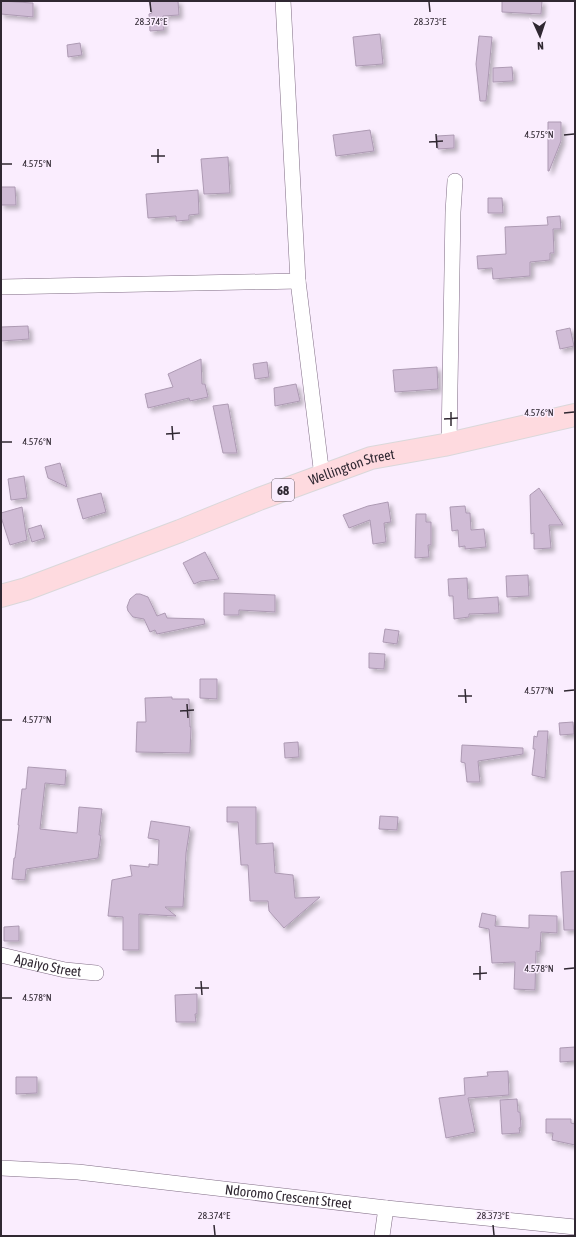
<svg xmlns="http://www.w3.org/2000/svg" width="576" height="1237" viewBox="0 0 576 1237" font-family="'Asap Condensed',sans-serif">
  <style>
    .building { fill: #d0bcd6; stroke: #ad9ab3; filter: url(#shadow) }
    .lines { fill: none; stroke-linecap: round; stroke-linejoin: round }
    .minor-casing { stroke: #806d85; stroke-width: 16 }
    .primary-casing { stroke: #dad8da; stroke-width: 24 }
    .minor { stroke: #fff; stroke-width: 15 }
    .primary { stroke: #fedadf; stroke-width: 22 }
    .ticks { fill: none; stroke: #302832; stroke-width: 1.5 }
    .labels { text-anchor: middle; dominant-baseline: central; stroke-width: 3; stroke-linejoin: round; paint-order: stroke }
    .shield { fill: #faedfe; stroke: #6d636f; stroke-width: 1 }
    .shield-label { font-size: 13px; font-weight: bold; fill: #302832 }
    .street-label { font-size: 14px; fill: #302832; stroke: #faedfe }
    .ticks-label { font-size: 10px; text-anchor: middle; fill: #302832; stroke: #faedfe; stroke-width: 3; stroke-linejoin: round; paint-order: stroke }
  </style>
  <defs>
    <filter id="shadow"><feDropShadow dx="3.5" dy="3.5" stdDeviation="2" flood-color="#0004"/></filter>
  </defs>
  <rect width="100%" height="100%" fill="#faedfe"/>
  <g class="building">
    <path d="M1 1 33 3V17L1 14Z"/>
    <path d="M149 1H178L179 15 163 16 164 30 150 31 149 14 152 13Z"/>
    <path d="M502 1H542L541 14 502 12Z"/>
    <path d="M380 34 383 64 356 66 353 37Z"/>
    <path d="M479 36 492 37 486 101H480L476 64Z"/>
    <path d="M80 43 82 55 68 57 67 45Z"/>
    <path d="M512 67 513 81 493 82V68Z"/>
    <path d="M548 122H561V141L549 171H548Z"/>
    <path d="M370 130 374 151 336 156 333 135Z"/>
    <path d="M454 135V148L438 149 437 136Z"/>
    <path d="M228 157 230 193 204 194 201 159Z"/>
    <path d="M1 187H15L16 205H1Z"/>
    <path d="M198 190 199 214 189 215V220L176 221V216L148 218 146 194Z"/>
    <path d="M488 198H502L503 213H488Z"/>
    <path d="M560 216 561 229H553L554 253H550V260L530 262V276L493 279 492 268 478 269 477 256 506 254 505 227 548 225 547 217Z"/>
    <path d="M28 326 29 339 1 341V327Z"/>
    <path d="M570 328 574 346 560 349 556 331Z"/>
    <path d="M201 359 202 384H205L208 397 190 401 189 398 148 408 145 394 173 387 168 374Z"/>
    <path d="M267 362 269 377 255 379 253 364Z"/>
    <path d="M437 367 438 389 395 392 393 370Z"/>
    <path d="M296 384 300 401 275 406 274 388Z"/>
    <path d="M228 404 237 453H223L213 406Z"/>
    <path d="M60 463 67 487 48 478 45 467Z"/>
    <path d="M24 476 27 498 11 500 8 479Z"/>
    <path d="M539 488 563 525H549L551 548 534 549V533L531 534 530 495Z"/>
    <path d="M101 493 106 512 83 519 77 499Z"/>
    <path d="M388 502 391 522 384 523 386 542 373 544 370 520 349 528 343 515 368 506Z"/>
    <path d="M465 506 466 513H470L471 530 484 529 486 547 465 549V546L459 547 458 530 452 531 450 507Z"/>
    <path d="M22 507 27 540 10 545 1 517V513Z"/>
    <path d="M416 514H426V522H431V545H428L429 557 415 558Z"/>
    <path d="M41 525 45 538 32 542 28 529Z"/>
    <path d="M205 552 219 579 201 581 194 584 183 563Z"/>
    <path d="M528 575 529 596 507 597 506 576Z"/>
    <path d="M467 578 468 599 498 597 499 613 469 614V617L454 619 453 596H449L448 579Z"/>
    <path d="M224 593 275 595V612L239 610V615H224Z"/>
    <path d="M136 594H140L148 597 157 616 165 613 167 618 204 619 205 624 157 634 155 630 150 632 144 619 133 617 128 611 127 607 130 599Z"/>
    <path d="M385 629 399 631 397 644 383 642Z"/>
    <path d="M369 653 385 654 384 669 369 668Z"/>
    <path d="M200 679H217V699L200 698Z"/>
    <path d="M172 697V699H189L190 727H191L190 753 136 752 137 722H146L145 698Z"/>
    <path d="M573 722 574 734 560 735 559 723Z"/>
    <path d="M538 731H548L545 778 532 775 535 749H533L534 736 537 737Z"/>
    <path d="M298 742 299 757 285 758 284 743Z"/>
    <path d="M462 745 523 748V754L478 761 480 782H467L465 763 461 762Z"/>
    <path d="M28 767 66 770 65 785 45 783 40 829 77 833 79 807 102 809 99 835H101L98 858 26 869 25 880 12 879 14 858H15L19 825H18L22 789H26Z"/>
    <path d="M227 807H256V844L273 843 275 873 293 875 295 898 320 897 284 928 269 911 268 901H250L248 865H241L238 822H227Z"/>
    <path d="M380 816 398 817 397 830 379 829Z"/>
    <path d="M151 821 190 827 186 853 183 907H165L176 916 139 914V950H123V917L108 916 112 880 132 876 130 865 149 867V864L158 865 159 840 148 838Z"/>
    <path d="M575 871V930H564L561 872Z"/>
    <path d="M482 913 496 916 495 926 529 928V915L557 916V933L541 932 540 952 536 951 535 990 514 989 515 962 492 963 489 929 479 927Z"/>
    <path d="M19 926V941H4V927Z"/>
    <path d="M197 994V1014H195L196 1022H176L175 995Z"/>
    <path d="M575 1047V1061L560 1062V1048Z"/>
    <path d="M508 1071 509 1095 468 1098 475 1132 446 1138 439 1098 465 1095 464 1078 488 1076 487 1072Z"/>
    <path d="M16 1077H37V1093L16 1094Z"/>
    <path d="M517 1099 518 1112H520L521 1127 519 1128 520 1133 502 1134 500 1100Z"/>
    <path d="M546 1119H571V1123L575 1124V1145L552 1140 553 1133H546Z"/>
  </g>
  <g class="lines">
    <g class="minor-casing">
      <g id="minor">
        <path d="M283 1 298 281 322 476"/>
        <path d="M1 287 298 281"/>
        <path d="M449 444 453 212 455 181"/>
        <path id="s1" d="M1 955 65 970 96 973"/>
        <path id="s2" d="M1 1168 78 1172 386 1208 575 1227"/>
        <path d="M382 1236 386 1208"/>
      </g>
    </g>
    <g class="primary-casing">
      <g id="primary">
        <path id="s3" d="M1 596 26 589 180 531 259 499 371 458 444 445 575 415"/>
      </g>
    </g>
    <use href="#minor" class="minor"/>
    <use href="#primary" class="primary"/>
  </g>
  <path class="ticks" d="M150 2 151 12M429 2 430 12M436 134 437 148M564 135 574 134M429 142 443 141M158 149V163M151 156H165M2 164H12M451 412V426M564 413 574 412M444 419 458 418M172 426 173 440M166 434 180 433M2 442H12M465 689 466 703M564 691 574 690M458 696H472M187 704 188 718M180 711 194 710M2 720H12M480 966V980M564 969 574 968M473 974 487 973M201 981 202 995M195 988H209M2 998H12M214 1225 215 1235M493 1225 494 1235"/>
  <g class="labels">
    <rect class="shield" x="272" y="479" width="22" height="22" rx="3"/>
    <g class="shield-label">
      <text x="283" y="490">68</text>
    </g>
    <g class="street-label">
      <text stroke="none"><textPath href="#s3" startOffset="374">Wellington Street</textPath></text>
      <text stroke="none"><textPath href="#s1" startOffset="48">Apaiyo Street</textPath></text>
      <text stroke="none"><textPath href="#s2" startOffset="289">Ndoromo Crescent Street</textPath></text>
    </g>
  </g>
  <g class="ticks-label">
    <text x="151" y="25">28.374°E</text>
    <text x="430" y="25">28.373°E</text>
    <text x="539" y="138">4.575°N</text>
    <text x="37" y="167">4.575°N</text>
    <text x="539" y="416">4.576°N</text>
    <text x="37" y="445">4.576°N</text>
    <text x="539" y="694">4.577°N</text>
    <text x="37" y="723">4.577°N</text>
    <text x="539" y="972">4.578°N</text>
    <text x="37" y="1001">4.578°N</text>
    <text x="214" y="1219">28.374°E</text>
    <text x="493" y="1219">28.373°E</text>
  </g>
  <rect width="576" height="1237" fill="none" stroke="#302832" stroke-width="4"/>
  <g transform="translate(540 36) rotate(177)" stroke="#faedfe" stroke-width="3" paint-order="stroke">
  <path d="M0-3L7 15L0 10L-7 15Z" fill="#302832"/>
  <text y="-6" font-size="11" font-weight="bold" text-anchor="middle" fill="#302832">N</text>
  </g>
</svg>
